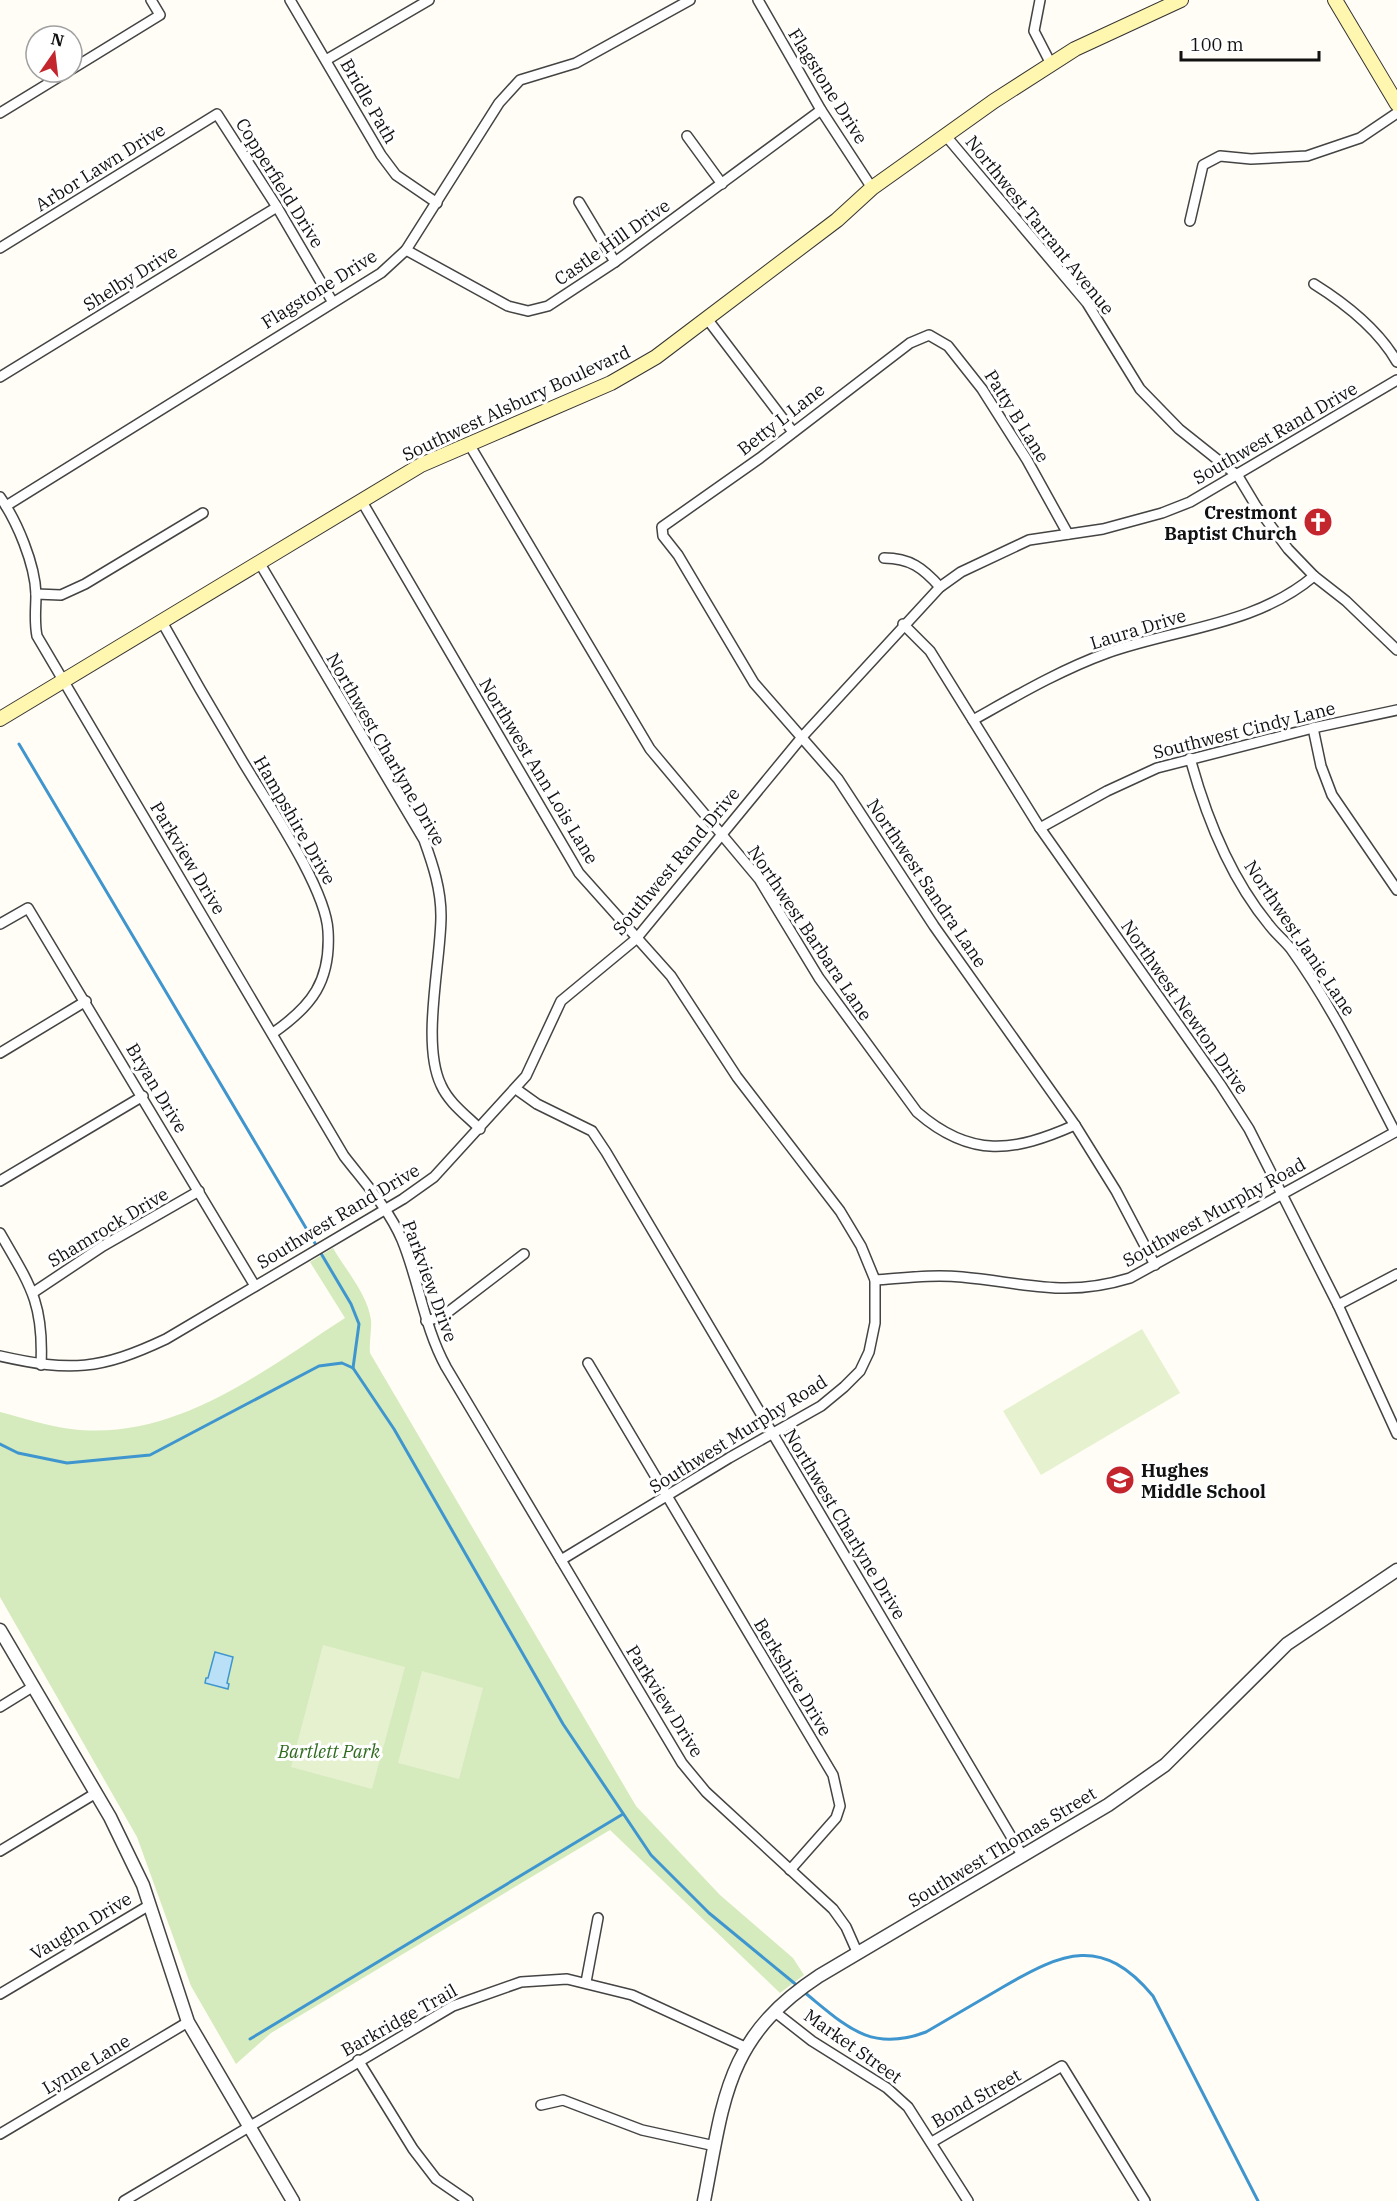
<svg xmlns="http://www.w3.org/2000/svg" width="1397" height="2201" viewBox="0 0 1397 2201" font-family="'IBM Plex Serif',serif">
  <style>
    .green { fill: #d5ebbd }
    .pitch { fill: #e6f2cf }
    .water { fill: #b9e0f7; stroke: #3f96cf; stroke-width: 1.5 }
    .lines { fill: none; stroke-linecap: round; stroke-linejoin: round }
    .stream { stroke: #3f96cf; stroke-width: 3 }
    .minor-casing { stroke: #444; stroke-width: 12 }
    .tertiary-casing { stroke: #444; stroke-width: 15 }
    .secondary-casing { stroke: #333; stroke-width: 16 }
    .minor { stroke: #fff; stroke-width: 9 }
    .tertiary { stroke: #fff; stroke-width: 12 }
    .secondary { stroke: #fff6b0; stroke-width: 14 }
    .labels { text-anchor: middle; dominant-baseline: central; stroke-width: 6; stroke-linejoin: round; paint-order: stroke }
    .street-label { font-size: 18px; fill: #111; stroke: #fff }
    .poi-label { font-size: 18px; font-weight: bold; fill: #111; stroke: #fff; text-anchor: end }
    .park-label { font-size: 18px; font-style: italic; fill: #2f6b1f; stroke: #fff }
  </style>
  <rect width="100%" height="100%" fill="#fffdf5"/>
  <path class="green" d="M333 1248C345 1269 368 1295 371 1320 372 1328 369 1342 370 1353L636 1806 720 1895 793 1958 804 1975 780 1993 610 1830 271 2033 236 2064 191 1986 137 1837 0 1597V1412C23 1418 48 1426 71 1429 175 1442 263 1371 345 1318L310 1262Z"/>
  <g class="pitch">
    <path d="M1142 1329 1180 1393 1041 1475 1003 1411Z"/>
    <path d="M323 1645 405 1667 372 1789 291 1767Z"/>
    <path d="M422 1671 483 1688 459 1779 398 1763Z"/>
  </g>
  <path class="water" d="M215 1652 233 1657 227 1683 229 1684 228 1689 205 1683 206 1678H208Z"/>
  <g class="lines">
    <g class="stream">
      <path d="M19 744 351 1304 359 1324 353 1368"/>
      <path d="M0 1444 18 1453 67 1463 150 1455 319 1366 342 1363 353 1368 394 1429 563 1724 651 1855 709 1913 799 1987"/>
      <path d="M804 1992C846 2026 870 2053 926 2032 952 2017 977 2002 1003 1987 1063 1952 1102 1935 1153 1996L1258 2201"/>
      <path d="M250 2039 623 1814"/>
    </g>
    <g class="minor-casing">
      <g id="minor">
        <path d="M290 0 381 155 396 175 437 203"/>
        <path d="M758 0 821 110 872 188"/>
        <path d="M1040 0 1034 31 1051 64"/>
        <path d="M326 60 429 0"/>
        <path d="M72 69 160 15 151 0"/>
        <path d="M0 113 67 72"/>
        <path d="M687 136 722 184"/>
        <path d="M946 136 1087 303 1140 389 1179 429 1238 476 1256 506 1288 549 1314 576 1346 601 1397 650"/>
        <path d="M579 202 615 262"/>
        <path d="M1190 221 1203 165 1220 156 1251 159 1307 156 1360 138 1397 113"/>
        <path d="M0 248 217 114 277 207 332 301"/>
        <path d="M406 250 508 306 528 311 548 306 615 262 821 110"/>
        <path d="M1314 284C1346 304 1378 329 1397 362"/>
        <path d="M708 320 793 432"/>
        <path d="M0 377 277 207"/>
        <path d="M469 444 650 749 759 879 819 978 917 1112C971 1159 1014 1152 1075 1125"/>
        <path d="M0 497C17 521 35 564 36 594 36 609 34 621 37 636L344 1156C364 1182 389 1209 402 1240 419 1281 424 1327 446 1367L682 1763 706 1792 833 1909 846 1927 858 1954"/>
        <path d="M361 500 579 873 671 976 737 1077 840 1211 861 1246 875 1280V1323L869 1352 860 1371 844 1387 821 1406 729 1458 561 1560"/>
        <path d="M6 506 381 273 406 250 499 103 520 80 576 63 690 0"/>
        <path d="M1068 534 1027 460 982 389 948 346 929 335 910 343 760 458 662 527 663 536 678 555 754 683 838 779 934 926 1075 1125 1116 1191 1155 1265"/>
        <path d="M884 558C910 558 923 568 940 587"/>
        <path d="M259 562 424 840C433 865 441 889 441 916 441 962 421 1043 441 1085 449 1103 466 1115 480 1129"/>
        <path d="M36 594 61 595 85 584 203 513"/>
        <path d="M162 622C187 667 213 712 240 757 264 798 326 887 328 931 331 981 312 1006 273 1033"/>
        <path d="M903 624 930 651 1040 828 1220 1084 1249 1129 1338 1305 1397 1434"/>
        <path d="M973 720C1016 696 1060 670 1107 653 1177 628 1255 626 1314 576"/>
        <path d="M1313 728 1321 766 1332 795 1397 890"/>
        <path d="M1190 758C1206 817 1230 878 1270 926 1276 934 1285 941 1291 949 1332 1006 1363 1070 1395 1132"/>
        <path d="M1040 828 1107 791 1157 768 1313 728 1397 710"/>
        <path d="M0 924 28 908 255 1286"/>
        <path d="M0 1053 86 1001"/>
        <path d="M516 1089 537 1104 592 1131 606 1152 1022 1855"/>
        <path d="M0 1181 143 1096"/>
        <path d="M0 1233C30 1285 44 1303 41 1365"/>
        <path d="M875 1280C904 1278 933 1274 962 1277 1026 1283 1065 1298 1130 1278L1397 1131"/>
        <path d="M34 1292 103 1246 199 1191"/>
        <path d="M1338 1305 1397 1274"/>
        <path d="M426 1321 443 1316 524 1254"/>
        <path d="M0 1356C71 1372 100 1370 166 1339L403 1199 434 1177 526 1076 561 1001 636 939 802 737 940 587 961 572 1029 540 1103 529 1162 513 1190 502 1397 380"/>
        <path d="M588 1363 833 1775 840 1806 836 1818 790 1870"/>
        <path d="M0 1707 34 1686"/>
        <path d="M0 1851 96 1793"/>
        <path d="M586 1982 598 1918"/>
        <path d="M0 1994 148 1906"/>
        <path d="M775 2012 812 2041 887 2088 908 2107 968 2201"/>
        <path d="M358 2060 413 2149 436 2179 468 2201"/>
        <path d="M541 2105 563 2100 642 2130 715 2146"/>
        <path d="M0 2134 188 2022"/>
        <path d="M932 2142 1062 2066 1145 2201"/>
        <path d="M124 2201 453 2006 521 1982 567 1979 632 1995 745 2047"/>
      </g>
    </g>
    <g class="tertiary-casing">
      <g id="tertiary">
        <path d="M0 1630 110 1817 143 1885 188 2022 293 2201"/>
        <path d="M704 2201C724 2099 725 2038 819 1976L1108 1805 1165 1765 1287 1644 1397 1570"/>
      </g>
    </g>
    <g class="secondary-casing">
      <g id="secondary">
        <path d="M1335 0 1397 104"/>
        <path d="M0 719 421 465 611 383 656 357 837 220 872 188 994 101 1075 49 1181 0"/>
      </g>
    </g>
    <use href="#minor" class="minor"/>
    <use href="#tertiary" class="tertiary"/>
    <use href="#secondary" class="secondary"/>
  </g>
  <defs>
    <g id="church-disc" transform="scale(1.5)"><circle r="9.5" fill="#c4262e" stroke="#fff"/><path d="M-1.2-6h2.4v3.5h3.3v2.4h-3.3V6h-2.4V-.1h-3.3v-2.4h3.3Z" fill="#fff"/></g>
    <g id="school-disc" transform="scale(1.5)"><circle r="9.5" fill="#c4262e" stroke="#fff"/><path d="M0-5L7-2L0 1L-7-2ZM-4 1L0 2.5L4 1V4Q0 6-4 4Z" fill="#fff"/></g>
  </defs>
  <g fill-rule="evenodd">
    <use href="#church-disc" x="1318" y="522"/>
    <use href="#school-disc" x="1120" y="1480"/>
  </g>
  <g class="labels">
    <g class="street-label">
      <text transform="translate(828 86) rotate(58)">Flagstone Drive</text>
      <text transform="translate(369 101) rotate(60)">Bridle Path</text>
      <text transform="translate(100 167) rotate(-32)">Arbor Lawn Drive</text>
      <text transform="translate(280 183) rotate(58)">Copperfield Drive</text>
      <text transform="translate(1040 225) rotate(51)">Northwest Tarrant Avenue</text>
      <text transform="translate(612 242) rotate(-35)">Castle Hill Drive</text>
      <text transform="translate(130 278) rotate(-32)">Shelby Drive</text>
      <text transform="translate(319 289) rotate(-32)">Flagstone Drive</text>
      <text transform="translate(516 403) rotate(-25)">Southwest Alsbury Boulevard</text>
      <text transform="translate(1017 416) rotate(58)">Patty B Lane</text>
      <text transform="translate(781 419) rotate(-38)">Betty L Lane</text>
      <text transform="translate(1275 433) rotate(-30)">Southwest Rand Drive</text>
      <text transform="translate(1138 629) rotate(-17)">Laura Drive</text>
      <text transform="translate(1244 730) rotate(-14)">Southwest Cindy Lane</text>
      <text transform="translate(386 749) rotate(60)">Northwest Charlyne Drive</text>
      <text transform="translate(539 771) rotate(59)">Northwest Ann Lois Lane</text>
      <text transform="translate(295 820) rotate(60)">Hampshire Drive</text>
      <text transform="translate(188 858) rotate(59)">Parkview Drive</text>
      <text transform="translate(676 861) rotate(-50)">Southwest Rand Drive</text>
      <text transform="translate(927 883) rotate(56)">Northwest Sandra Lane</text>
      <text transform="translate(810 933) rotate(56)">Northwest Barbara Lane</text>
      <text transform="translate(1300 938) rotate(56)">Northwest Janie Lane</text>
      <text transform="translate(1185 1007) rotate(55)">Northwest Newton Drive</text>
      <text transform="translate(157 1088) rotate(59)">Bryan Drive</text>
      <text transform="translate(1214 1212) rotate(-29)">Southwest Murphy Road</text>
      <text transform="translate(338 1216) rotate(-31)">Southwest Rand Drive</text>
      <text transform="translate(108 1227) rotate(-31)">Shamrock Drive</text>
      <text transform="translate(430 1281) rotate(70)">Parkview Drive</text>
      <text transform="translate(738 1434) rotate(-32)">Southwest Murphy Road</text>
      <text transform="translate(845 1524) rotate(59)">Northwest Charlyne Drive</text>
      <text transform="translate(793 1677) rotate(59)">Berkshire Drive</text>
      <text transform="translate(665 1701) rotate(58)">Parkview Drive</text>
      <text transform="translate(1002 1847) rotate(-31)">Southwest Thomas Street</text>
      <text transform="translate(81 1926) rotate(-31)">Vaughn Drive</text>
      <text transform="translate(399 2020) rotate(-29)">Barkridge Trail</text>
      <text transform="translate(853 2046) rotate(35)">Market Street</text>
      <text transform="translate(86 2064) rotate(-31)">Lynne Lane</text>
      <text transform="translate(976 2098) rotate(-30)">Bond Street</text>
    </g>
    <g class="poi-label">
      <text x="1297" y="512">Crestmont<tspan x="1297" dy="21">Baptist Church</tspan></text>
      <text x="1141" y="1470" text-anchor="start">Hughes<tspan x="1141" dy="21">Middle School</tspan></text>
    </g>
    <g class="park-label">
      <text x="329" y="1751">Bartlett Park</text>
    </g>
  </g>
  <g transform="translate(54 54) rotate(14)"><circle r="28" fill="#ffffff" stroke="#a0a0a0" stroke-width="1.5"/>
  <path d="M0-4.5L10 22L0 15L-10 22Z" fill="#c4262e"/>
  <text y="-9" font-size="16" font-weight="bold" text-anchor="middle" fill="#111111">N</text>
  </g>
  <path d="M1181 51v9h138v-9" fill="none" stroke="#111111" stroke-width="3"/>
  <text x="1190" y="51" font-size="18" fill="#111111" stroke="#ffffff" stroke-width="4.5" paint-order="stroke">100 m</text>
</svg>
